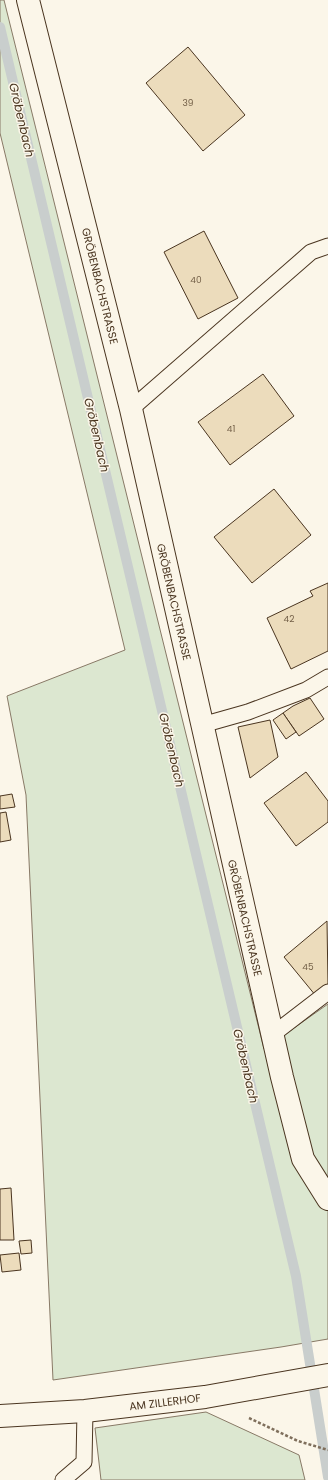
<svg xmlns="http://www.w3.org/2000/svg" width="328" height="1480" viewBox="0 0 328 1480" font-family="Poppins,sans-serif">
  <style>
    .green { fill: #dce7d0; stroke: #887966 }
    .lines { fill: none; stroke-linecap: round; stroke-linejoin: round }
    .stream { stroke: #c9cecd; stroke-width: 10 }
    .building { fill: #ecdcbc; stroke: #4a3520 }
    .service-casing { stroke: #4a3520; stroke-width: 17 }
    .minor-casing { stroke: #4a3520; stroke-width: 24 }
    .tertiary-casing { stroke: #4a3520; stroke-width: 24 }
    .path { stroke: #7f6f5c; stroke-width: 2.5; stroke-dasharray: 3 2; stroke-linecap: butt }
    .service { stroke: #fbf6e9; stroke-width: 15 }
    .minor { stroke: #fbf6e9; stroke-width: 22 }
    .tertiary { stroke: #fbf6e9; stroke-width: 22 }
    .labels { text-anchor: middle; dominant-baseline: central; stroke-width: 3; stroke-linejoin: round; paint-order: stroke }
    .number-label { font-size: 9px; fill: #725f47 }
    .street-label { font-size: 11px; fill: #4a3520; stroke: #fbf6e9 }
    .water-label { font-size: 12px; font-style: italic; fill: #4a3520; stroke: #fbf6e9 }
  </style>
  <rect width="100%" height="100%" fill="#fbf6e9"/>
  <g class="green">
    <path d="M0 0H4L264 1049 328 1004V1339L281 1347 53 1380 26 795 7 696 125 650 0 133Z"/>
    <path d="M206 1412 299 1455 305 1480H101L95 1428Z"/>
  </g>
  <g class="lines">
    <path class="stream" d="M0 27 296 1276 328 1477"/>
  </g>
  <g class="building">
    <path d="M188 47 245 115 203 151 146 83Z"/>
    <path d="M204 231 238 298 198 319 164 252Z"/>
    <path d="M263 374 294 416 230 465 198 422Z"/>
    <path d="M274 489 311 535 252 583 214 537Z"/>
    <path d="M328 583V651L291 669 267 618 313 596 310 591Z"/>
    <path d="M310 698 324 719 299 736 283 713 293 706Z"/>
    <path d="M283 713 296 732 286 739 273 720Z"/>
    <path d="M270 720 278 757 250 778 238 727Z"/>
    <path d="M306 772 328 801V822L296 846 264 803Z"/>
    <path d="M12 794 15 807 0 809V796Z"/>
    <path d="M6 812 11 840 0 842V813Z"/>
    <path d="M327 921 328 986 316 996 284 957Z"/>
    <path d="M11 1188 14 1240H0V1189Z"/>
    <path d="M31 1240 32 1253 21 1254 19 1241Z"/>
    <path d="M19 1253 21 1270 2 1272 0 1255Z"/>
  </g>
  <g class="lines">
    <g class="service-casing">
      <g id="service">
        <path d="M131 409 311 252 328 246"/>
        <path d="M202 725 248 712 306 690 328 677"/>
        <path d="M272 1035 328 992"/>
        <path d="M63 1480 84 1462 85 1411"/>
      </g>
    </g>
    <g class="minor-casing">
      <path id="minor" d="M28 0 131 409 282 1077 303 1159 328 1199"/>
    </g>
    <g class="tertiary-casing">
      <path id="tertiary" d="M0 1416 85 1411 205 1397 328 1375"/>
    </g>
    <path class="path" d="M249 1418 298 1441 328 1450"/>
    <use href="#service" class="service"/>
    <use href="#minor" class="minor"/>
    <use href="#tertiary" class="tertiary"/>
  </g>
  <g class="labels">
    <g class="number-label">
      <text x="188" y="103">39</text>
      <text x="196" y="280">40</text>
      <text x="231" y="429">41</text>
      <text x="289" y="619">42</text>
      <text x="308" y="967">45</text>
    </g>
    <g class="street-label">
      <text transform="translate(100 286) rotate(76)">GRÖBENBACHSTRASSE</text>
      <text transform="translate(174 602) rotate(77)">GRÖBENBACHSTRASSE</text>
      <text transform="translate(245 918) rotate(77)">GRÖBENBACHSTRASSE</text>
      <text transform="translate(165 1402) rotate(-7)">AM ZILLERHOF</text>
    </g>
    <g class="water-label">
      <text transform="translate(22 120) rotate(77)">Gröbenbach</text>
      <text transform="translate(97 435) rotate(77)">Gröbenbach</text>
      <text transform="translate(172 750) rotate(77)">Gröbenbach</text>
      <text transform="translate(246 1066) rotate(77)">Gröbenbach</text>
    </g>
  </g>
</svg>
